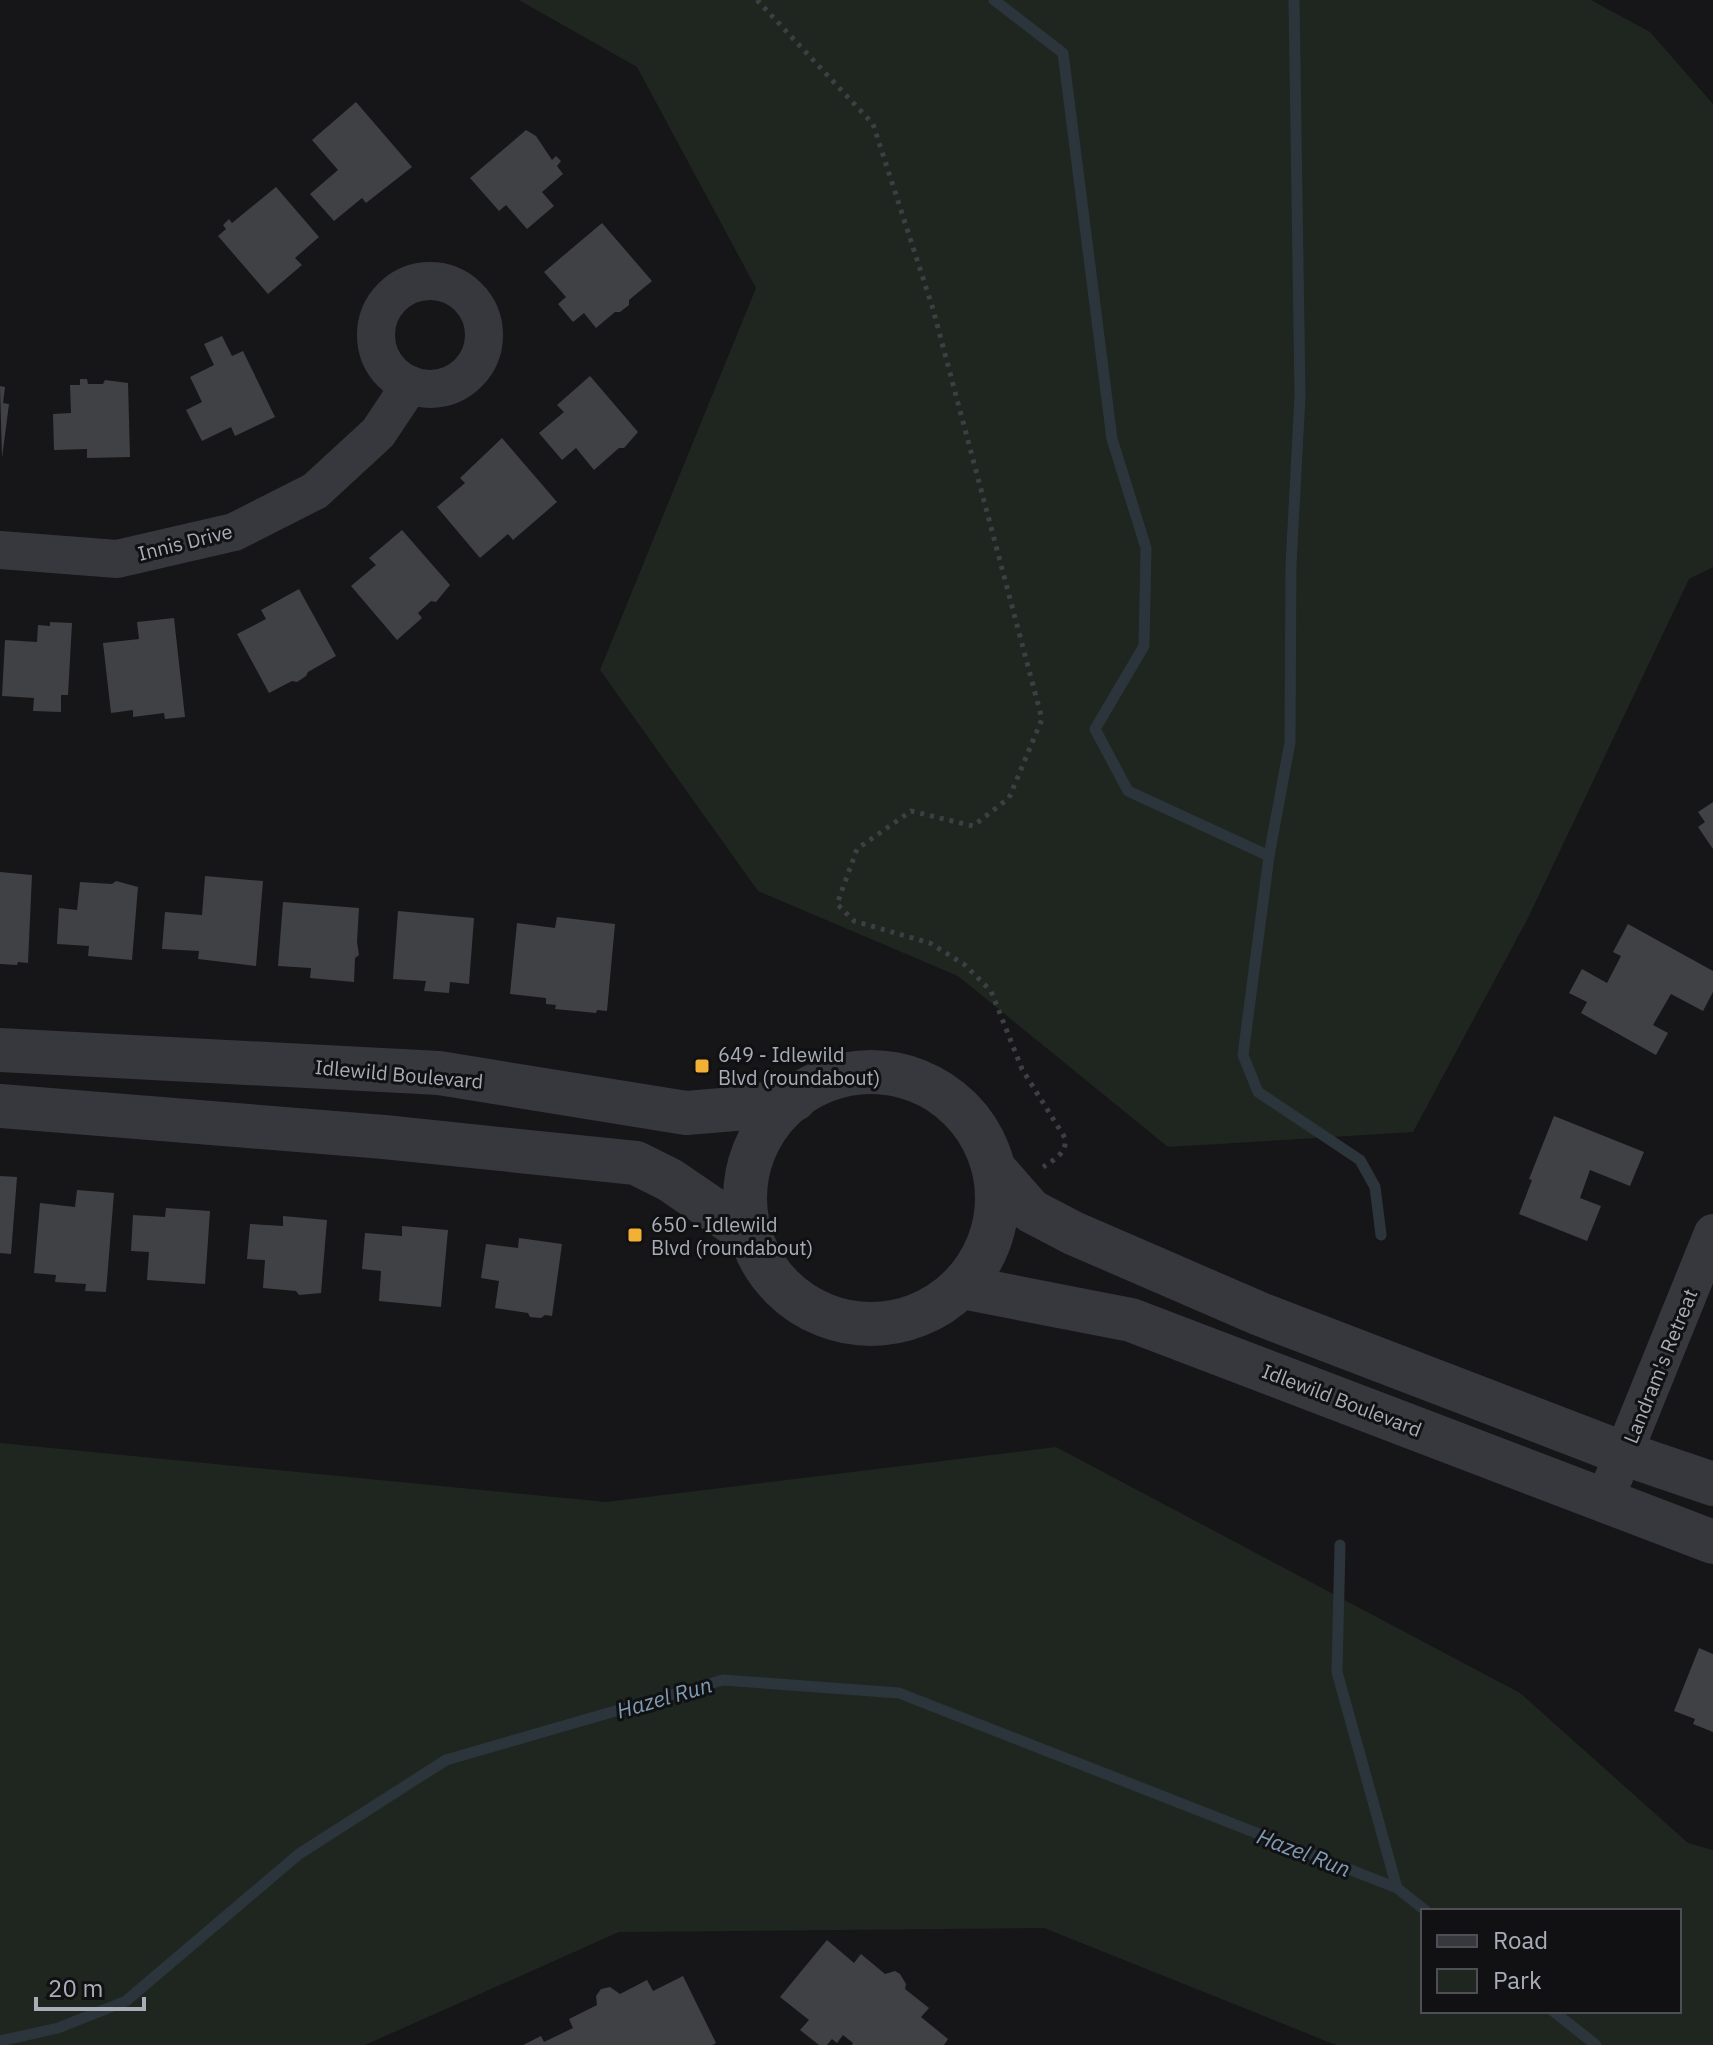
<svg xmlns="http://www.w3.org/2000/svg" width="1713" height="2045" viewBox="0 0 1713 2045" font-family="'IBM Plex Sans',sans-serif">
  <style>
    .green { fill: #1e261f; fill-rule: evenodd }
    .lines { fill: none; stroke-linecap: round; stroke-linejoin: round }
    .stream { stroke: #2c353c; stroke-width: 11 }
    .building { fill: #404145 }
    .path { stroke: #3d3f44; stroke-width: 5; stroke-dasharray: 4 6; stroke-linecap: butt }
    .minor { stroke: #37383d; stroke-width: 38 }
    .tertiary { stroke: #37383d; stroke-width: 44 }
    .poi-dot { fill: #f2b134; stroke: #111113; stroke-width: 3 }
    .labels { text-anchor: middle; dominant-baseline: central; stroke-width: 6; stroke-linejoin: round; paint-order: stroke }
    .street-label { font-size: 20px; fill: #a8adb8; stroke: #111113 }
    .poi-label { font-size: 20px; fill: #a8adb8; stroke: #111113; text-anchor: start }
    .water-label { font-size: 22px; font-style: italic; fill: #7f9bb3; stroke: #111113 }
  </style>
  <rect width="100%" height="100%" fill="#161618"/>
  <g class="green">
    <path d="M519 0H1591L1650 32 1713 104V567L1689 579 1528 918 1413 1132 1168 1147 958 976 758 891 600 670 756 288 637 67Z"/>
    <path d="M0 1443 606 1502 1056 1447 1520 1693 1688 1843 1713 1850V2045H1336L1044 1928 619 1932 365 2045H0ZM1679 1911V2011H1423V1911Z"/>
  </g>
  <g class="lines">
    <g class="stream">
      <path d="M994 0 1063 53 1112 439 1146 548 1144 646 1095 729 1128 791 1269 856 1243 1055 1258 1092 1360 1160 1375 1187 1381 1235"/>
      <path d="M1269 856 1290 742 1291 565 1300 396 1294 0"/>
      <path d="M1340 1545 1337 1672 1397 1888"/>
      <path d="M1553 2011 1596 2045"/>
      <path d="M0 2041 58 2028 126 2001 299 1854 446 1760 723 1680 899 1693 1397 1888 1426 1911"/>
    </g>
  </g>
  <g class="building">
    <path d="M356 102 412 167 366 203 362 198 334 221 310 194 338 170 312 140Z"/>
    <path d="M526 130 536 136 552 160 556 156 561 161 557 166 563 174 542 192 554 206 527 229 506 205 499 211 470 178Z"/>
    <path d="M276 187 319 237 295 258 302 265 268 294 218 236 226 229 223 225 229 219 232 223Z"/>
    <path d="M602 223 652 281 629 300V305L620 312H615L596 328 584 313 573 322 558 304 566 297 544 272Z"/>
    <path d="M222 336 232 356 243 351 275 417 235 436 231 427 202 441 186 410 202 402 190 377 214 365 204 344Z"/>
    <path d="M590 376 638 432 624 448H619L594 470 576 448 562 460 539 433 564 412 557 405Z"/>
    <path d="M80 379H87L88 384H103L105 380 128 383 130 457 87 458V449L54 450 53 414 71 413 70 385H80Z"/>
    <path d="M0 386 5 387 3 403 9 404 2 458Z"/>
    <path d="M502 438 557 502 513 540 508 534 480 558 437 507 465 483 460 478Z"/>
    <path d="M402 530 450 585 436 602 431 601 418 613 422 618 397 640 351 586 376 565 369 558Z"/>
    <path d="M299 589 336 656 308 672 306 676 297 682 292 681 269 693 237 634 266 619 261 610Z"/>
    <path d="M174 618 185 717 165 719 164 713 133 717V710L111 713 103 643 139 639 137 622Z"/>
    <path d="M50 622 72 623 68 695H61V712L33 711 34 698 2 696 5 640 37 642 38 625 50 626Z"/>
    <path d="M1713 802V849L1698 827 1705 822 1698 812Z"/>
    <path d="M0 872 32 875 28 963 18 962 17 965 0 964Z"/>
    <path d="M205 876 263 881 256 966 198 959 199 951 162 949 165 912 202 915Z"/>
    <path d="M116 881 138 887 132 960 88 956 89 946 57 944 59 908 77 910 80 882 112 884Z"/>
    <path d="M283 902 359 908 357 942 359 955 355 958 354 982 310 978 311 968 278 966Z"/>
    <path d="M398 911 474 918 469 984 450 982 449 993 424 991 426 981 393 979Z"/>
    <path d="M557 917 615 924 607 1011 597 1010 596 1013 555 1009 556 1005 546 1004V998L510 994 517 923 555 928Z"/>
    <path d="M1628 924 1713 971V992L1703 1011 1671 994 1653 1025 1668 1033 1656 1055 1581 1013 1587 1002 1569 993 1582 969 1607 983 1621 956 1613 952Z"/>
    <path d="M1554 1116 1644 1152 1630 1186 1590 1170 1580 1198 1601 1206 1587 1241 1519 1214 1532 1180 1529 1179Z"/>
    <path d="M0 1176 17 1177 11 1254 0 1253Z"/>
    <path d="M77 1190 114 1193 106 1292 85 1291 86 1284 55 1282 56 1275 34 1273 40 1203 75 1207Z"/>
    <path d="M166 1208 210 1211 205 1284 147 1280 149 1252 131 1251 133 1215 165 1217Z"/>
    <path d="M283 1216 327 1220 321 1293 299 1295 296 1291 263 1288 265 1260 247 1259 250 1224 283 1226Z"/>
    <path d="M402 1226 448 1230 441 1307 379 1301 381 1271 362 1269 365 1233 402 1236Z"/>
    <path d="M519 1238 562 1244 552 1316 545 1315 541 1318 530 1317 528 1313 495 1308 499 1281 481 1278 486 1244 518 1248Z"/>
    <path d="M1699 1648 1713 1654V1732L1693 1724 1695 1719 1674 1711Z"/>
    <path d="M827 1940 854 1963 861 1954 885 1974 895 1971 900 1974 906 1984 905 1989 929 2008 921 2017 948 2039 944 2045H852L853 2043 843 2035 837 2043 832 2039 827 2045H819L800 2030 809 2020 780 1997Z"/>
    <path d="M683 1976 716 2043 713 2045H523L541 2036 544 2042 573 2028 569 2019 597 2005 596 1996 601 1989 610 1987 620 1994 647 1980 653 1991Z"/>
  </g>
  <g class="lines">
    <path class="path" d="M757 0 873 124 933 309 1042 719 1009 798 973 826 911 811 857 849 837 904 854 921 930 943 965 965 991 991 1022 1069 1065 1138C1067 1153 1055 1159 1043 1167"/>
    <g class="minor">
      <circle cx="430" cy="335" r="54"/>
      <path d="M0 550 117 559 234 532 315 491 378 433 410 385"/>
      <path d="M1605 1499 1713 1233"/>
    </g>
    <g class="tertiary">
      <path d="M0 1050 439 1073 686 1113 735 1109 795 1099"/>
      <circle cx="871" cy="1198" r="126"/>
      <path d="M0 1106 384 1137 636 1163 670 1180 749 1234"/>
      <path d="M995 1170 1031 1211 1073 1233 1260 1314 1625 1454 1713 1484"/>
      <path d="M962 1287 1131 1320 1713 1542"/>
    </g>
  </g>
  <g class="poi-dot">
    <rect x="694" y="1058" width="16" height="16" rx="4"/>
    <rect x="627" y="1227" width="16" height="16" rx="4"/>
  </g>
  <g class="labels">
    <g class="street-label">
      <text transform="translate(185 542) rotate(-14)">Innis Drive</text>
      <text transform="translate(399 1074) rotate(5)">Idlewild Boulevard</text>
      <text transform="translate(1660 1366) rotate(-68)">Landram's Retreat</text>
      <text transform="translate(1342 1400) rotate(21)">Idlewild Boulevard</text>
    </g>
    <g class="poi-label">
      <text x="718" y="1054">649 - Idlewild<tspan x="718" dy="23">Blvd (roundabout)</tspan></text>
      <text x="651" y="1224">650 - Idlewild<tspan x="651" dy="23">Blvd (roundabout)</tspan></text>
    </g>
    <g class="water-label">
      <text transform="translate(664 1697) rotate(-16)">Hazel Run</text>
      <text transform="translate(1304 1852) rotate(21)">Hazel Run</text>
    </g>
  </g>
  <rect x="1421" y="1909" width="260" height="104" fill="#111113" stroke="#4d4f55" stroke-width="2"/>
  <rect x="1437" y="1935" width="40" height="12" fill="#37383d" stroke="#4d4f55" stroke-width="2"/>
  <text x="1493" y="1949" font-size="24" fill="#a8adb8">Road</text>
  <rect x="1437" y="1969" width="40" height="24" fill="#1e261f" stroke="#4d4f55" stroke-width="2"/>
  <text x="1493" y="1989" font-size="24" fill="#a8adb8">Park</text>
  <path d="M36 1997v12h108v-12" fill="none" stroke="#a8adb8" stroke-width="4"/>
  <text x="48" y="1997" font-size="24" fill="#a8adb8" stroke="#111113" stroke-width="6" paint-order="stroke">20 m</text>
</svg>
